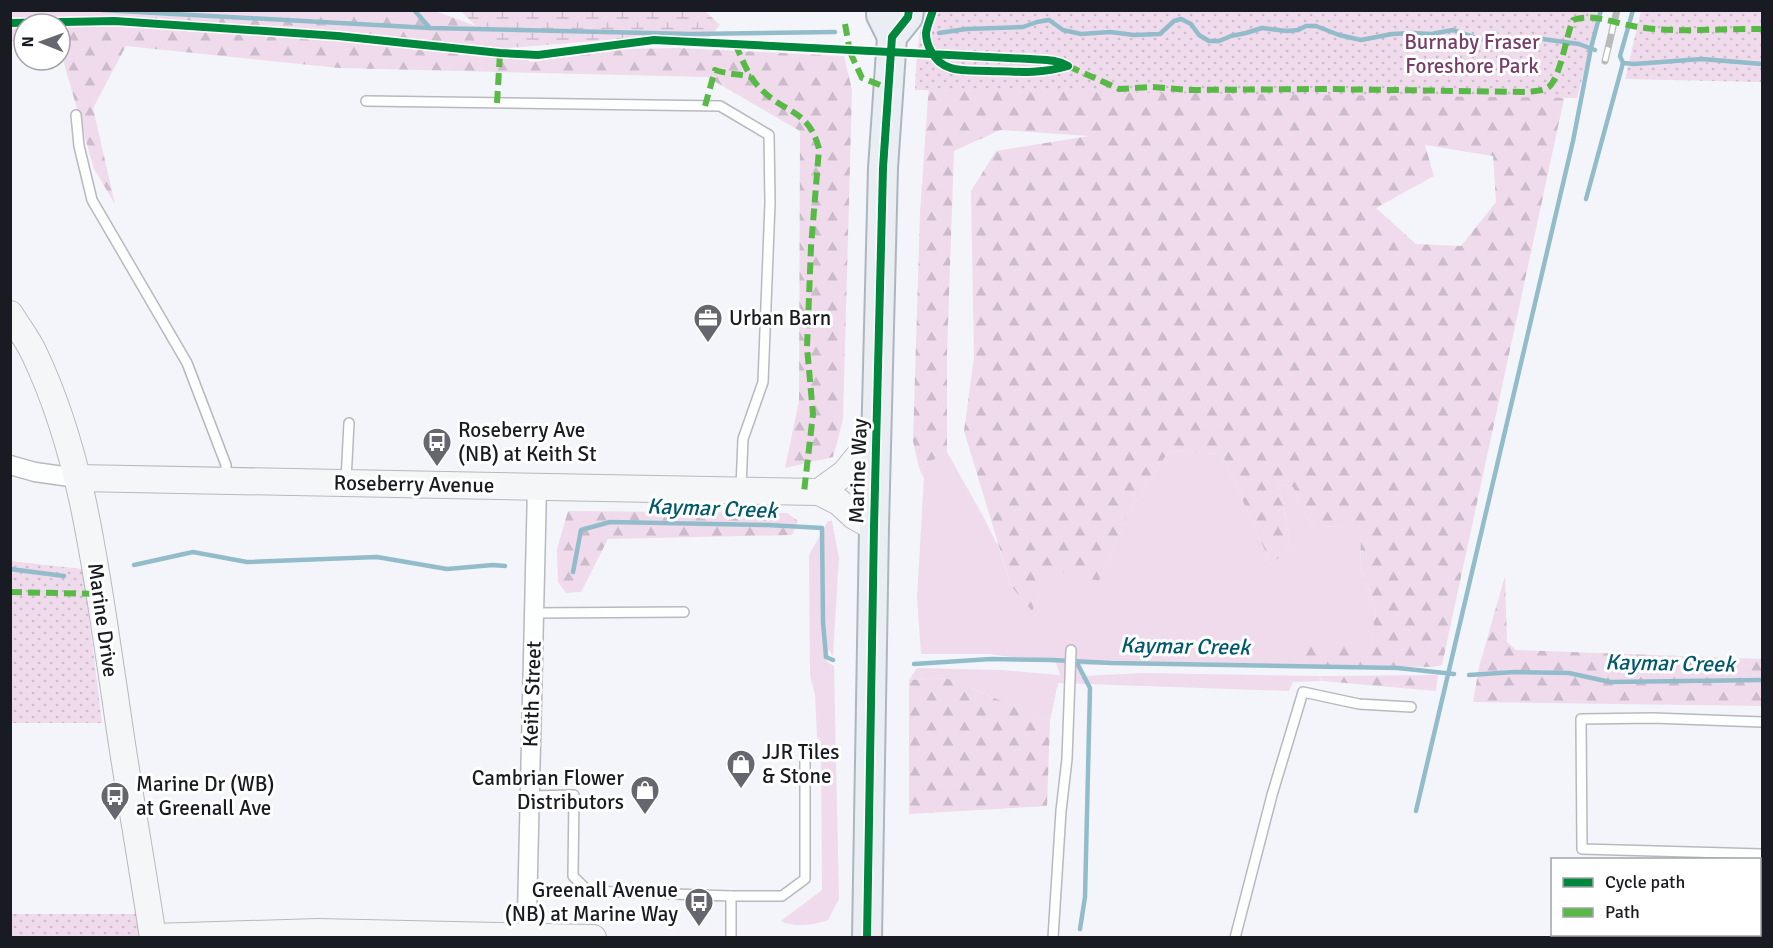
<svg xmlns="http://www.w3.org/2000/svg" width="1773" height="948" viewBox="0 0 1773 948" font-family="Signika,sans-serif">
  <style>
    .grass { fill: #efdbec }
    .forest { fill: url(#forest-firs); fill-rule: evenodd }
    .wetland { fill: url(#wetland-marsh) }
    .park { fill: url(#park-dots) }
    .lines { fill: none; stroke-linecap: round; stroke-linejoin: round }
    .stream { stroke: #93bccb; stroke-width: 4.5 }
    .lane-casing { stroke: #b8b8be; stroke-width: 12 }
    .street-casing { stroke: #b8b8be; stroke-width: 21 }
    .secondary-casing { stroke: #b8b8be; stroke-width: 28 }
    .primary-casing { stroke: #adb5bf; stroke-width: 32 }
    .lane { stroke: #fdfefe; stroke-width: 9 }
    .street { stroke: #fdfefe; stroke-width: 18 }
    .secondary { stroke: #f4f6f8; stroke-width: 26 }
    .primary { stroke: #eaeef3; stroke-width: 28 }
    .rail-casing { stroke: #bababc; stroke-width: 7 }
    .rail { stroke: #fff; stroke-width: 4.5; stroke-dasharray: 14; stroke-linecap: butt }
    .quiet { stroke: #58b947; stroke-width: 6; stroke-dasharray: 12 6; stroke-linecap: butt }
    .cycleway-casing { stroke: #fff; stroke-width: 11 }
    .cycleway { stroke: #00873e; stroke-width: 8 }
    .labels { text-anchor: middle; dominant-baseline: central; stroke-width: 6; stroke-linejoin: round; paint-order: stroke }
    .park-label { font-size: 21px; fill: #753d68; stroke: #fff }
    .poi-label { font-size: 21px; fill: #191b22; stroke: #fff; text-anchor: start }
    .street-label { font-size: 21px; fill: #191b22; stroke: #fff }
    .water-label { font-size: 22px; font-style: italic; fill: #00586c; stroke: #fff }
  </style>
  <defs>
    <pattern id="forest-firs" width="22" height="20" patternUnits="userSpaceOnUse" patternTransform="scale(1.5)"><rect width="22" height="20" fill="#efdbec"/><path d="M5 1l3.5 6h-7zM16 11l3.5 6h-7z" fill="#ccbbca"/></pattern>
    <pattern id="wetland-marsh" width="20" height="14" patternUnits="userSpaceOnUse" patternTransform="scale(1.5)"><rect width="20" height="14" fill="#efdbec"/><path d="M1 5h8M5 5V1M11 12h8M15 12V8" fill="none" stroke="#ccbbca"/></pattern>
    <pattern id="park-dots" width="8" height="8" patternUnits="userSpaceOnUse" patternTransform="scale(1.5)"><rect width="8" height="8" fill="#efdbec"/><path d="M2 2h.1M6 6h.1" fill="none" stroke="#ccbbca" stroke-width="1.8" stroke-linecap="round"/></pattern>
  </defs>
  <rect width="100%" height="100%" fill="#f4f5fa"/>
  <g class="grass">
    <path d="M1169 451 1222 454 1271 564 1291 548 1279 485 1293 487 1307 518 1317 526 1350 527 1361 537 1360 566 1375 607 1372 646H1292L1308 665H1079L1082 676 1143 673 1318 676 1322 681 1293 682 1289 691 1058 683 1050 721 946 678 909 680 917 668 1002 670 1060 675 1056 663 989 654H921L917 597 924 478 919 468 947 452 983 516 999 548 1011 586 1032 611 1053 569 1099 581 1128 513Z"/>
    <path d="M828 521H832L839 558 833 656 829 650 824 655 827 662 834 666 839 899 828 920C814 925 795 928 781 921L822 890 821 742 817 737 815 694 810 676 809 555Z"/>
  </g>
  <g class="forest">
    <path d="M432 10 476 26 531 62 629 49 678 48 844 56 852 90 843 420 833 457 785 468 799 401 800 131 707 77 339 68 126 46 93 108 115 204 94 169 60 49V24H24V43L11 41V11Z"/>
    <path d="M930 69 1543 90 1564 99 1442 665 1432 667 1308 665 1291 646 1372 645 1375 607 1360 566 1361 537 1349 527 1317 526 1307 518 1293 487 1279 485 1291 548 1271 564 1222 454 1169 451 1128 513 1099 581 1053 570 1032 611 1011 586 964 431 974 357 971 191 996 151 1089 136 1000 130 954 151 947 354V452L919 468 913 441 920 213ZM1425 145 1493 156 1496 202 1461 246 1416 244 1376 208 1434 176Z"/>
    <path d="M568 511 787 513 798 521 792 535 608 539 581 592 566 593 558 582 557 549Z"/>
    <path d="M1505 576 1507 642 1516 650 1762 659V706L1473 702 1479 667Z"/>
    <path d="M1438 675 1436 691 1323 681 1318 676Z"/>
    <path d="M946 678 1050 721 1047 806 909 814V680Z"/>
  </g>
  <path class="wetland" d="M461 11H705L720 25 708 39 655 36 509 48 476 26Z"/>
  <g class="park">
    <path d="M924 11V10L1600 11 1577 98 915 90C916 63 918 37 924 11Z"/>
    <path d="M1641 11H1762V82L1625 79Z"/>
    <path d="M10 561 83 569 102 723H11Z"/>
    <path d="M10 914H140L144 937H11Z"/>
  </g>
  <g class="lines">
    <g class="stream">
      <path d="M101 10 430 28"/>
      <path d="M414 10 430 28 691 34 835 32"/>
      <path d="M1633 10 1620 56 1623 63 1634 64 1702 59 1762 64"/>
      <path d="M939 33 966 29 1023 27 1037 22 1049 20 1063 30 1081 34 1110 32 1134 35 1160 34 1174 21 1181 19 1191 24 1199 35 1209 41H1219L1231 36 1246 33 1262 28 1287 31 1298 30 1306 26H1316L1339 35 1361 40 1392 34 1413 33 1431 34 1453 30 1479 39 1490 40 1535 38 1579 44 1595 50"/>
      <path d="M1586 199 1623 63"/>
      <path d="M134 565 193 552 247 562 377 557 447 569 493 565 505 566"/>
      <path d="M10 569 64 576"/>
      <path d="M573 572 581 530 610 522 768 525 822 528 823 622 826 657 833 660"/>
      <path d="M1076 661 1090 688 1085 897 1080 929"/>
      <path d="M914 664 991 659 1053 660 1111 663 1398 668 1454 674"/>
      <path d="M1469 675 1515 672 1569 673 1610 682 1762 680"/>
      <path d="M1416 811 1573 141 1591 48 1601 10"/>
    </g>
    <g class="lane-casing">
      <g id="lane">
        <path d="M366 101 720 106 769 135 770 203 763 382 743 439 741 487"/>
        <path d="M76 115 79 146 92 200 187 363 226 465V479"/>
        <path d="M346 480 349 423"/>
        <path d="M535 613 684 612"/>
        <path d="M1762 722 1653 718 1581 719 1582 849 1762 854"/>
        <path d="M529 796 574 795 573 876 588 891 731 896"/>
        <path d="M1760 912H1762"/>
        <path d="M731 938V896H782L805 879V757"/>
        <path d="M1053 938 1061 811 1067 759 1071 650"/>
        <path d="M1235 938 1272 795 1303 692 1359 704 1411 707"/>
      </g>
    </g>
    <g class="street-casing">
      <g id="street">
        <path d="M10 465 35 472 77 478"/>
        <path d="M531 938 527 914 537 487"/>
      </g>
    </g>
    <g class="secondary-casing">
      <g id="secondary">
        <path d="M10 314C18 327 28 340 34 353 85 460 97 580 115 696 126 777 141 857 153 938"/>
        <path d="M77 478 819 492 839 502 854 516 874 527"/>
        <path d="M819 492 845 473 858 457 877 446"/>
        <path d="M153 937 318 932 593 938"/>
      </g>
    </g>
    <g class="primary-casing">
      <g id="primary">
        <path d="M881 10V15L892 37"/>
        <path d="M867 938 874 527 883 168 892 37 908 17 909 10"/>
      </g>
    </g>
    <use href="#lane" class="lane"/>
    <use href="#street" class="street"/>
    <use href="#secondary" class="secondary"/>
    <use href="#primary" class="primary"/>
    <g class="rail-casing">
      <path id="rail" d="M1605 61 1617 10"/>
    </g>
    <use href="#rail" class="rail"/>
    <g class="quiet">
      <path d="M845 24 850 52 847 51"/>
      <path d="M735 44C743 60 748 77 761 89 785 114 809 109 819 149L811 247 807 347 813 414 804 492"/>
      <path d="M850 52 862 78 888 88"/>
      <path d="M1068 66 1119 89 1153 87 1188 90 1325 89 1528 92C1534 91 1542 91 1547 88 1560 82 1566 35 1573 20 1592 13 1614 23 1633 26 1674 34 1721 28 1762 29"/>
      <path d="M497 103 500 53"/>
      <path d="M705 106 715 70C727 74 738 74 751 77"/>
      <path d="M10 592 101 594"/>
    </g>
    <g class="cycleway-casing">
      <g id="cycleway">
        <path d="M10 23 115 21 338 36 500 53 538 55 654 40 1030 59C1043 60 1056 59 1068 66 1040 74 1018 72 989 71 967 70 942 74 931 51 928 46 926 39 926 33 927 26 931 17 933 10"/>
        <path d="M867 938 874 527 883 168 892 37 908 17 909 10"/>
      </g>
    </g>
    <use href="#cycleway" class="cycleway"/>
  </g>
  <defs>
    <g id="office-pin" transform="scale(1.5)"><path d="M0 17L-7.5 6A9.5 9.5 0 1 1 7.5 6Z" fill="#66676e" stroke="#fff"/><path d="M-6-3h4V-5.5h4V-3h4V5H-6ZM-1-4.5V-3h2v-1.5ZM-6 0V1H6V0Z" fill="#fff"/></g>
    <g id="bus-pin" transform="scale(1.5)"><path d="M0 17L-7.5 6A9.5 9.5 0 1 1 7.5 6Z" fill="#66676e" stroke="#fff"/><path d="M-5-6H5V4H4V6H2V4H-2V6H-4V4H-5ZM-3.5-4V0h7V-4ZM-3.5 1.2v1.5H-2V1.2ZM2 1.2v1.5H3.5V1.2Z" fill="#fff"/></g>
    <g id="shop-pin" transform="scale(1.5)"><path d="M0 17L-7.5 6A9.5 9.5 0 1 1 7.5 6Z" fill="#66676e" stroke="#fff"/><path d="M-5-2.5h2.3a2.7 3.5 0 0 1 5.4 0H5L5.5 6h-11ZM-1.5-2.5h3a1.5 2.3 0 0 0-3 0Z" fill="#fff"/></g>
  </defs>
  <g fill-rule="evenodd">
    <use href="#office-pin" x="708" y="318"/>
    <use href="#bus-pin" x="437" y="442"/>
    <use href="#shop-pin" x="741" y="764"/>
    <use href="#shop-pin" x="645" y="790"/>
    <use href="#bus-pin" x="115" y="796"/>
    <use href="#bus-pin" x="699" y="902"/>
  </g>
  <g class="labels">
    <g class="park-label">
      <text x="1472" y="42">Burnaby Fraser<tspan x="1472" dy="24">Foreshore Park</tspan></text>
    </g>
    <g class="poi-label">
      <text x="729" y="318">Urban Barn</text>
      <text x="458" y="430">Roseberry Ave<tspan x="458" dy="24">(NB) at Keith St</tspan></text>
      <text x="762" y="752">JJR Tiles<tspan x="762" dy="24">&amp; Stone</tspan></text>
      <text x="624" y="778" text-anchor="end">Cambrian Flower<tspan x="624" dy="24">Distributors</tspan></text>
      <text x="136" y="784">Marine Dr (WB)<tspan x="136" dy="24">at Greenall Ave</tspan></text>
      <text x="678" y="890" text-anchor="end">Greenall Avenue<tspan x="678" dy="24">(NB) at Marine Way</tspan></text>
    </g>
    <g class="street-label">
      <text transform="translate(858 471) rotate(-88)">Marine Way</text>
      <text transform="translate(414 484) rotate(1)">Roseberry Avenue</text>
      <text transform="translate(103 620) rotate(82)">Marine Drive</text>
      <text transform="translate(532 694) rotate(-88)">Keith Street</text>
    </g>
    <g class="water-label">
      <text transform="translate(712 508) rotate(2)">Kaymar Creek</text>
      <text transform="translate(1185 646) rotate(1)">Kaymar Creek</text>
      <text transform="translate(1670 663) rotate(1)">Kaymar Creek</text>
    </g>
  </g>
  <rect width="1773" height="948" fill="none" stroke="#191b22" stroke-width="24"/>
  <rect x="1551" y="858" width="210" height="78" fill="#ffffff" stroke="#a3a4a7" stroke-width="1.5"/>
  <rect x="1563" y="878" width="30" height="9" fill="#00873e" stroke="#a3a4a7" stroke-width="1.5"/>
  <text x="1605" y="888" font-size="18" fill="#191b22">Cycle path</text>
  <rect x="1563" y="908" width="30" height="9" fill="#58b947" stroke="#a3a4a7" stroke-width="1.5"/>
  <text x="1605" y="918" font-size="18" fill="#191b22">Path</text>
  <g transform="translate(42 42) rotate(271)"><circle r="28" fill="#ffffff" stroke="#a3a4a7" stroke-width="1.5"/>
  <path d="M0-4.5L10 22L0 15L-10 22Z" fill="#66676e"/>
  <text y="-9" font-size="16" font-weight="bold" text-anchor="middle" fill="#191b22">N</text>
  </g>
</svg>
